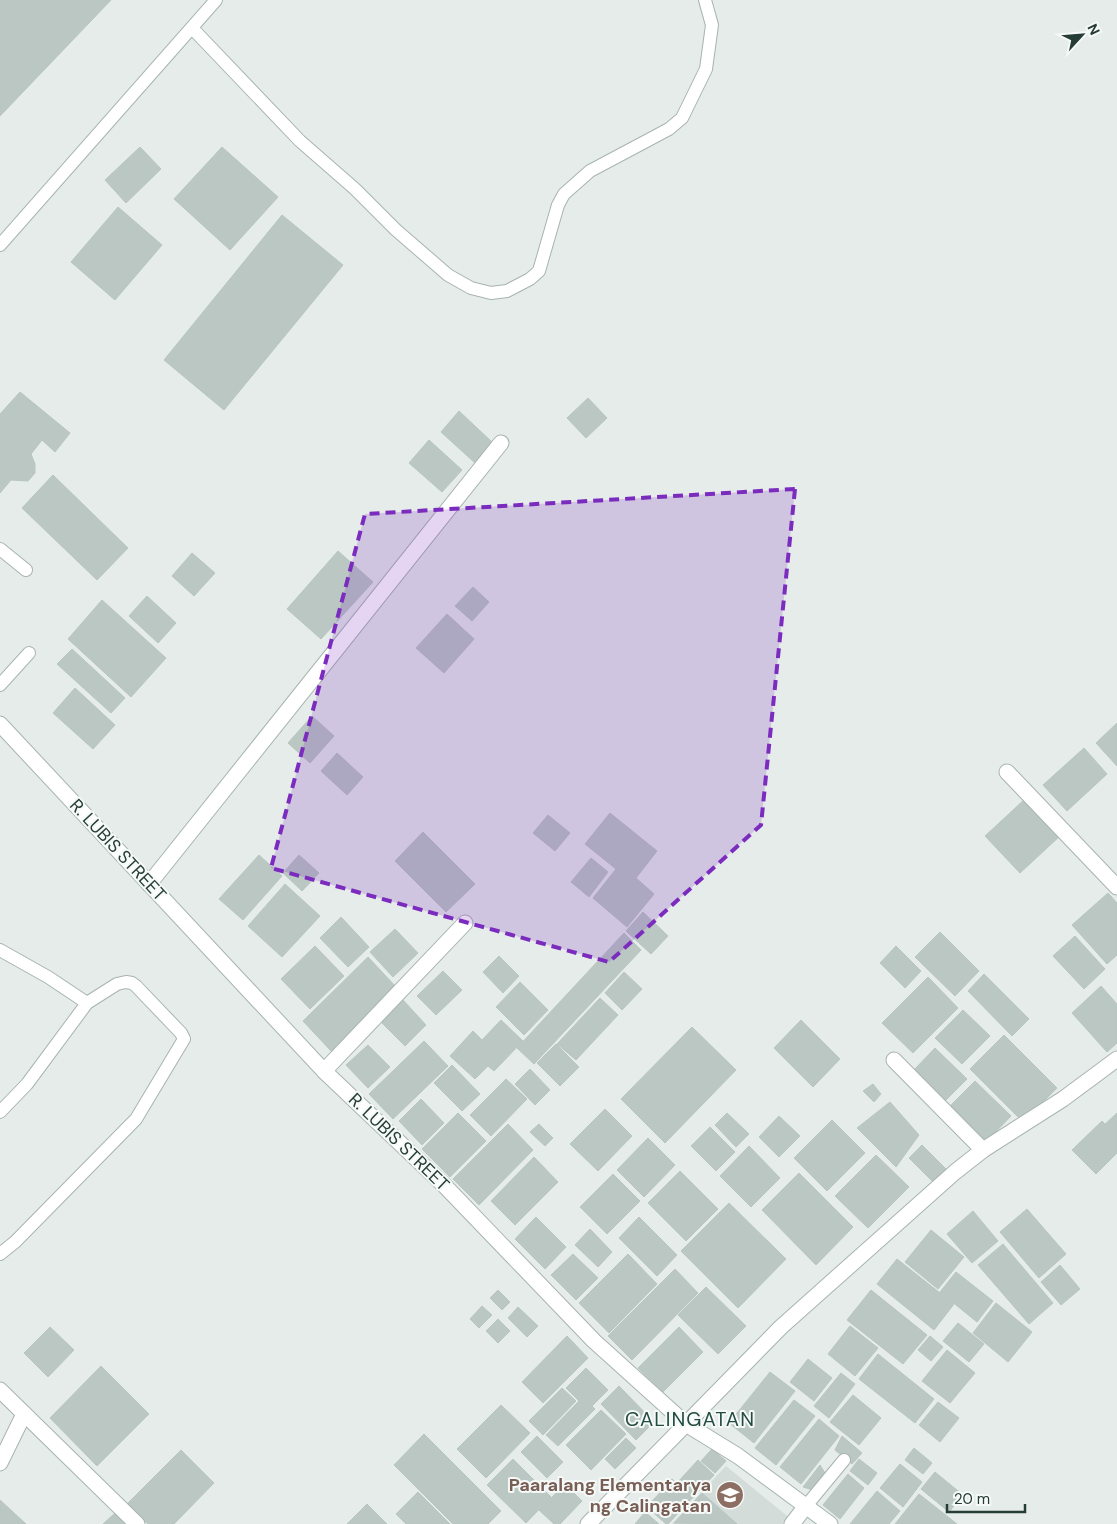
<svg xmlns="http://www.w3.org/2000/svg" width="1117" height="1524" viewBox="0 0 1117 1524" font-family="'DM Sans',sans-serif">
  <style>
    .built { fill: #d3dcd8 }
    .building { fill: #bac7c2; stroke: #b8c5c0 }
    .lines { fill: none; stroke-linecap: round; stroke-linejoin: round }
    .service-casing { stroke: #a8b4b0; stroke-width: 14 }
    .minor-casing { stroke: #a8b4b0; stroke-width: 17 }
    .tertiary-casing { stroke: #a8b4b0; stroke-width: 17 }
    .service { stroke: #fff; stroke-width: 12 }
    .minor { stroke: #fff; stroke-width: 15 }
    .tertiary { stroke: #fff; stroke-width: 15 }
    .marked { fill: #7b2cbf; fill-opacity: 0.2; stroke: #7b2cbf; stroke-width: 4; stroke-dasharray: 10 6; stroke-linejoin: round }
    .labels { text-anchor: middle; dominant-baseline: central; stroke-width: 4; stroke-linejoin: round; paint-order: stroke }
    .street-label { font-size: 18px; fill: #263c36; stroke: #f5f9f7 }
    .education-label { font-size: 18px; font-weight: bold; fill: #785e54; stroke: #f5f9f7; text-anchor: end }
    .quarter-label { font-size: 20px; letter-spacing: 1px; fill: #244c43; stroke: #f5f9f7 }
  </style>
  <rect width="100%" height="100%" fill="#e5ece9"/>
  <path class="built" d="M726 1466 797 1524H672Z"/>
  <g class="building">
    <path d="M0 0H111L0 116Z"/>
    <path d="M140 147 161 169 126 203 105 180Z"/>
    <path d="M222 147 278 197 230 250 174 199Z"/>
    <path d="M118 207 162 245 115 300 71 262Z"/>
    <path d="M282 215 343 265 224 410 164 360Z"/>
    <path d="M20 392 70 433 55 452 42 440 31 454 35 464V473L28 481 11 480 0 493V414Z"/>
    <path d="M588 398 607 418 586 438 567 418Z"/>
    <path d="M459 411 493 443 475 463 441 432Z"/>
    <path d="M429 440 462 470 442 492 409 463Z"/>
    <path d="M53 475 128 548 97 580 22 508Z"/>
    <path d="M338 551 373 582 321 639 287 609Z"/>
    <path d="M192 553 215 573 194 596 172 576Z"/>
    <path d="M473 587 489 602 472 621 455 606Z"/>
    <path d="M147 596 176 623 158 643 129 616Z"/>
    <path d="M102 600 166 658 131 697 68 639Z"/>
    <path d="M447 614 474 639 444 673 416 648Z"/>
    <path d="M72 649 125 698 111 713 57 664Z"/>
    <path d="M75 688 115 725 93 749 53 713Z"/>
    <path d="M312 716 334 736 310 763 288 743Z"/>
    <path d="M1117 723V766L1096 743Z"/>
    <path d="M1084 748 1107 774 1067 811 1043 785Z"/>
    <path d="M337 753 363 777 347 795 321 771Z"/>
    <path d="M1026 798 1061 835 1020 873 985 836Z"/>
    <path d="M610 813 657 851 636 878 654 894 627 927 593 898 616 869 585 844Z"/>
    <path d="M548 815 570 833 555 851 533 833Z"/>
    <path d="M423 832 475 884 446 912 395 861Z"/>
    <path d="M259 855 282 876 243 920 219 899Z"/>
    <path d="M299 855 319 873 302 891 283 873Z"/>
    <path d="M591 858 608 872 589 897 571 882Z"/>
    <path d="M285 884 320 916 282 957 248 926Z"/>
    <path d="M1108 893 1117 903V955L1107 964 1072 925Z"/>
    <path d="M643 912 668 936 651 954 626 931Z"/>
    <path d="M341 917 369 947 348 967 320 938Z"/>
    <path d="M395 929 418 953 393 977 370 952Z"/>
    <path d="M940 932 979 971 955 996 915 957Z"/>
    <path d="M624 933 641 950 534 1064 517 1048Z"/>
    <path d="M1075 936 1105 969 1084 989 1053 956Z"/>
    <path d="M315 946 344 976 310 1009 281 979Z"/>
    <path d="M896 946 921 971 905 988 880 963Z"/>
    <path d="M499 956 519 976 503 993 483 972Z"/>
    <path d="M368 957 397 988 332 1052 303 1021Z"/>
    <path d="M443 971 462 990 436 1015 417 996Z"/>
    <path d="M624 972 642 989 622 1010 605 993Z"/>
    <path d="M984 974 1029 1019 1012 1036 968 991Z"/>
    <path d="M928 977 958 1008 913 1053 882 1023Z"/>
    <path d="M520 982 548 1010 524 1035 496 1007Z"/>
    <path d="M1101 986 1117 1004V1043L1107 1052 1072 1013Z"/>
    <path d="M600 998 618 1015 576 1060 557 1044Z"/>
    <path d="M403 1000 426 1025 405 1046 381 1022Z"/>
    <path d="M963 1010 990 1036 962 1064 935 1038Z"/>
    <path d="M501 1020 523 1041 494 1071 488 1066 475 1079 450 1056 473 1031 482 1040Z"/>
    <path d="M801 1020 840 1059 813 1087 774 1048Z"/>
    <path d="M692 1027 736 1070 665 1143 621 1099Z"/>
    <path d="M1004 1035 1057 1088 1023 1122 970 1069Z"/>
    <path d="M424 1041 448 1066 393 1119 369 1094Z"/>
    <path d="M556 1044 579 1067 560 1086 537 1063Z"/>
    <path d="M368 1045 390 1067 368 1088 346 1065Z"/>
    <path d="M935 1048 967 1079 944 1102 913 1071Z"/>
    <path d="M452 1065 480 1094 462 1111 434 1083Z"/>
    <path d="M530 1069 550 1090 535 1105 515 1084Z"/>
    <path d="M506 1079 527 1099 491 1136 470 1115Z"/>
    <path d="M975 1081 1011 1116 986 1142 950 1106Z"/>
    <path d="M873 1084 881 1094 874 1102 863 1091Z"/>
    <path d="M421 1099 444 1123 422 1145 399 1121Z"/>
    <path d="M890 1102 919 1135 896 1167 857 1128Z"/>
    <path d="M605 1109 632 1136 598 1171 570 1144Z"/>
    <path d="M458 1113 486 1141 450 1177 422 1149Z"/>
    <path d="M727 1113 749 1134 736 1147 715 1125Z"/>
    <path d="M1117 1113V1142L1102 1127Z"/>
    <path d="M779 1116 800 1136 779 1157 759 1137Z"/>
    <path d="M832 1120 865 1153 827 1191 794 1158Z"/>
    <path d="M1102 1121 1117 1136V1153L1096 1174 1072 1150Z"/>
    <path d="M508 1124 533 1150 479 1205 453 1179Z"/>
    <path d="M539 1124 553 1138 545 1146 530 1132Z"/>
    <path d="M710 1127 735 1152 716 1171 691 1146Z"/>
    <path d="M648 1138 675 1165 644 1197 617 1170Z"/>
    <path d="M922 1145 947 1170 934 1183 909 1158Z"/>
    <path d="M749 1146 780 1178 751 1207 720 1176Z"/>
    <path d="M876 1155 909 1187 868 1228 835 1196Z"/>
    <path d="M534 1157 558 1182 515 1225 491 1201Z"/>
    <path d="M680 1171 718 1209 686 1241 648 1203Z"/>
    <path d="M799 1173 853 1227 816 1265 762 1210Z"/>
    <path d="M613 1174 640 1201 607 1234 580 1207Z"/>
    <path d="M729 1203 786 1259 738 1308 681 1251Z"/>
    <path d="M1027 1209 1066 1254 1039 1278 1000 1232Z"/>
    <path d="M973 1211 998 1241 972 1263 947 1234Z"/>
    <path d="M536 1217 566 1247 545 1269 515 1239Z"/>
    <path d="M639 1217 677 1255 657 1276 619 1238Z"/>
    <path d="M590 1229 612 1252 598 1267 575 1245Z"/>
    <path d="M931 1230 964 1257 938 1289 905 1262Z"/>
    <path d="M1003 1244 1053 1303 1029 1324 978 1265Z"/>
    <path d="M573 1254 598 1278 576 1300 551 1275Z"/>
    <path d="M628 1254 657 1284 609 1333 579 1303Z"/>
    <path d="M897 1259 954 1304 934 1330 877 1284Z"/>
    <path d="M1060 1265 1080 1289 1061 1305 1041 1282Z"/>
    <path d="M675 1269 698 1293 632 1360 608 1336Z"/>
    <path d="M956 1272 993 1301 977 1322 940 1292Z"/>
    <path d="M706 1287 746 1326 718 1354 678 1315Z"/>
    <path d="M498 1290 510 1302 502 1310 490 1298Z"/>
    <path d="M871 1290 927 1335 903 1364 847 1320Z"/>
    <path d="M996 1303 1032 1332 1008 1362 973 1333Z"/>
    <path d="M482 1306 492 1315 479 1328 470 1319Z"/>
    <path d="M518 1307 538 1326 527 1337 508 1318Z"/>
    <path d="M498 1319 510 1331 498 1343 486 1331Z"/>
    <path d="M958 1323 984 1344 969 1362 943 1341Z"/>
    <path d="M850 1326 878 1348 855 1376 828 1354Z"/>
    <path d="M50 1327 74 1350 48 1377 24 1353Z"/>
    <path d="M679 1327 703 1352 663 1392 638 1368Z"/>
    <path d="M567 1336 588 1358 543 1403 522 1382Z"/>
    <path d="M930 1336 943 1347 931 1361 918 1350Z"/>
    <path d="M947 1350 975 1373 950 1403 922 1381Z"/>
    <path d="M878 1354 934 1399 915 1423 859 1379Z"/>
    <path d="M808 1359 832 1378 814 1401 790 1382Z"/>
    <path d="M101 1366 149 1414 97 1466 50 1418Z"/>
    <path d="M586 1368 608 1390 592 1406 595 1409 558 1446 546 1435 579 1401 566 1388Z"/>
    <path d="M770 1372 795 1391 754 1443 729 1423Z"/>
    <path d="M841 1373 855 1384 829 1418 814 1406Z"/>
    <path d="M619 1386 654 1422 636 1440 601 1404Z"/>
    <path d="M562 1388 576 1401 543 1435 529 1421Z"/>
    <path d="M853 1395 881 1418 859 1445 830 1422Z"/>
    <path d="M794 1400 815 1416 776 1465 755 1448Z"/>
    <path d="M938 1402 959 1418 940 1442 919 1425Z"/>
    <path d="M501 1405 530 1433 486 1478 457 1449Z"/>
    <path d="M601 1410 626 1434 591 1470 566 1445Z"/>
    <path d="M819 1419 839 1436 801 1484 780 1467Z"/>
    <path d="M424 1434 501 1511 488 1524H453L394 1465Z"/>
    <path d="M537 1436 563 1462 547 1478 521 1452Z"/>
    <path d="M842 1436 862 1453 852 1464 835 1450Z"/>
    <path d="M626 1438 636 1448 615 1469 605 1459Z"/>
    <path d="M914 1448 932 1463 923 1474 905 1460Z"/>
    <path d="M712 1449 726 1461 715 1473 701 1461Z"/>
    <path d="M181 1450 214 1483 174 1524H148L127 1504Z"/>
    <path d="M513 1459 551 1497 526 1523 487 1485Z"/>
    <path d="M859 1459 877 1473 868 1485 850 1471Z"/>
    <path d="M698 1460 714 1475 668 1524H666L647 1507 672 1479 677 1483Z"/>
    <path d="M900 1464 922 1482 903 1507 880 1488Z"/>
    <path d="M820 1465 825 1473 813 1490 803 1487Z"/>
    <path d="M935 1472 963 1495 949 1512 921 1489Z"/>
    <path d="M848 1474 864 1488 840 1519 823 1505Z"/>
    <path d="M565 1484 582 1501 560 1524H554L539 1510Z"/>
    <path d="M877 1491 900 1511 889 1524H850Z"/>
    <path d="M418 1492 450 1524H406L396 1514Z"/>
    <path d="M702 1493 737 1524 674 1523Z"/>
    <path d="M919 1494 957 1524H895Z"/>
    <path d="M0 1500 26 1524H0Z"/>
    <path d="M367 1504 387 1524H347Z"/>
    <path d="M645 1512 659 1524H635Z"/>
    <path d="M115 1513 126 1524H103Z"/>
  </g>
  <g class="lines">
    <g class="service-casing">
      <g id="service">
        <path d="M192 28 300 141 355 189 396 230 448 275 471 288 491 293 507 291 530 279 539 271 558 205 564 194 590 171 669 129 682 118 706 69 712 25 705 0"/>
        <path d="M0 245 216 0"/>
        <path d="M0 549 26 570"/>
        <path d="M0 685 29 653"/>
        <path d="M0 950 48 977 87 1003"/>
        <path d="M0 1112 27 1084 87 1003 117 984 126 982 132 983 136 986 181 1033 184 1039 136 1119 15 1242 0 1254"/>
        <path d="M806 1506 844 1460"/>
      </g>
    </g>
    <g class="minor-casing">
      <g id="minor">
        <path d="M1007 772 1117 887"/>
        <path d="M149 884 501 443"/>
        <path d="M894 1060 983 1150"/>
        <path d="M324 1071 465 923"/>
        <path d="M0 1390 137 1524"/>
        <path d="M0 1463 24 1414"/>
        <path d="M792 1524 806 1506"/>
      </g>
    </g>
    <g class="tertiary-casing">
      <g id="tertiary">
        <path d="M0 724 324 1071 444 1185 594 1341 686 1424 738 1456 830 1524"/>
        <path d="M588 1524 781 1327 955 1172 983 1150 1063 1099 1117 1059"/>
      </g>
    </g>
    <use href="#service" class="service"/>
    <use href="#minor" class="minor"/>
    <use href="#tertiary" class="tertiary"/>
  </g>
  <path class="marked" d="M795 489 761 825 609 962 271 868 365 514Z"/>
  <defs>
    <g id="school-disc" transform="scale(1.4375)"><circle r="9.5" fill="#8d6e63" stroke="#f5f9f7"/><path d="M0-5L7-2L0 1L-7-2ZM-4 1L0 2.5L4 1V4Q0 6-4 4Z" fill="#fff"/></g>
  </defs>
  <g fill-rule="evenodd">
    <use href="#school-disc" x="730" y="1495"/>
  </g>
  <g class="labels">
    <g class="street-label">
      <text transform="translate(118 850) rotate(47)">R. LUBIS STREET</text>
      <text transform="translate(399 1142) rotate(44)">R. LUBIS STREET</text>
    </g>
    <g class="education-label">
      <text x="711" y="1485">Paaralang Elementarya<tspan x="711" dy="21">ng Calingatan</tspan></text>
    </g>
    <g class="quarter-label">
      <text x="690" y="1419">CALINGATAN</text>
    </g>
  </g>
  <g transform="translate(1082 35) rotate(64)" stroke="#f5f9f7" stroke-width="4" paint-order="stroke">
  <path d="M0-4L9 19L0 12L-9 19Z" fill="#263c36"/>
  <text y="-8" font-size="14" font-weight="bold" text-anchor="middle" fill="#263c36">N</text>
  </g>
  <path d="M947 1504v8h78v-8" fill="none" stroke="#263c36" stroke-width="2.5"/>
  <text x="954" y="1504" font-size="15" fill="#263c36" stroke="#f5f9f7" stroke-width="4" paint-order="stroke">20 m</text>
</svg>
